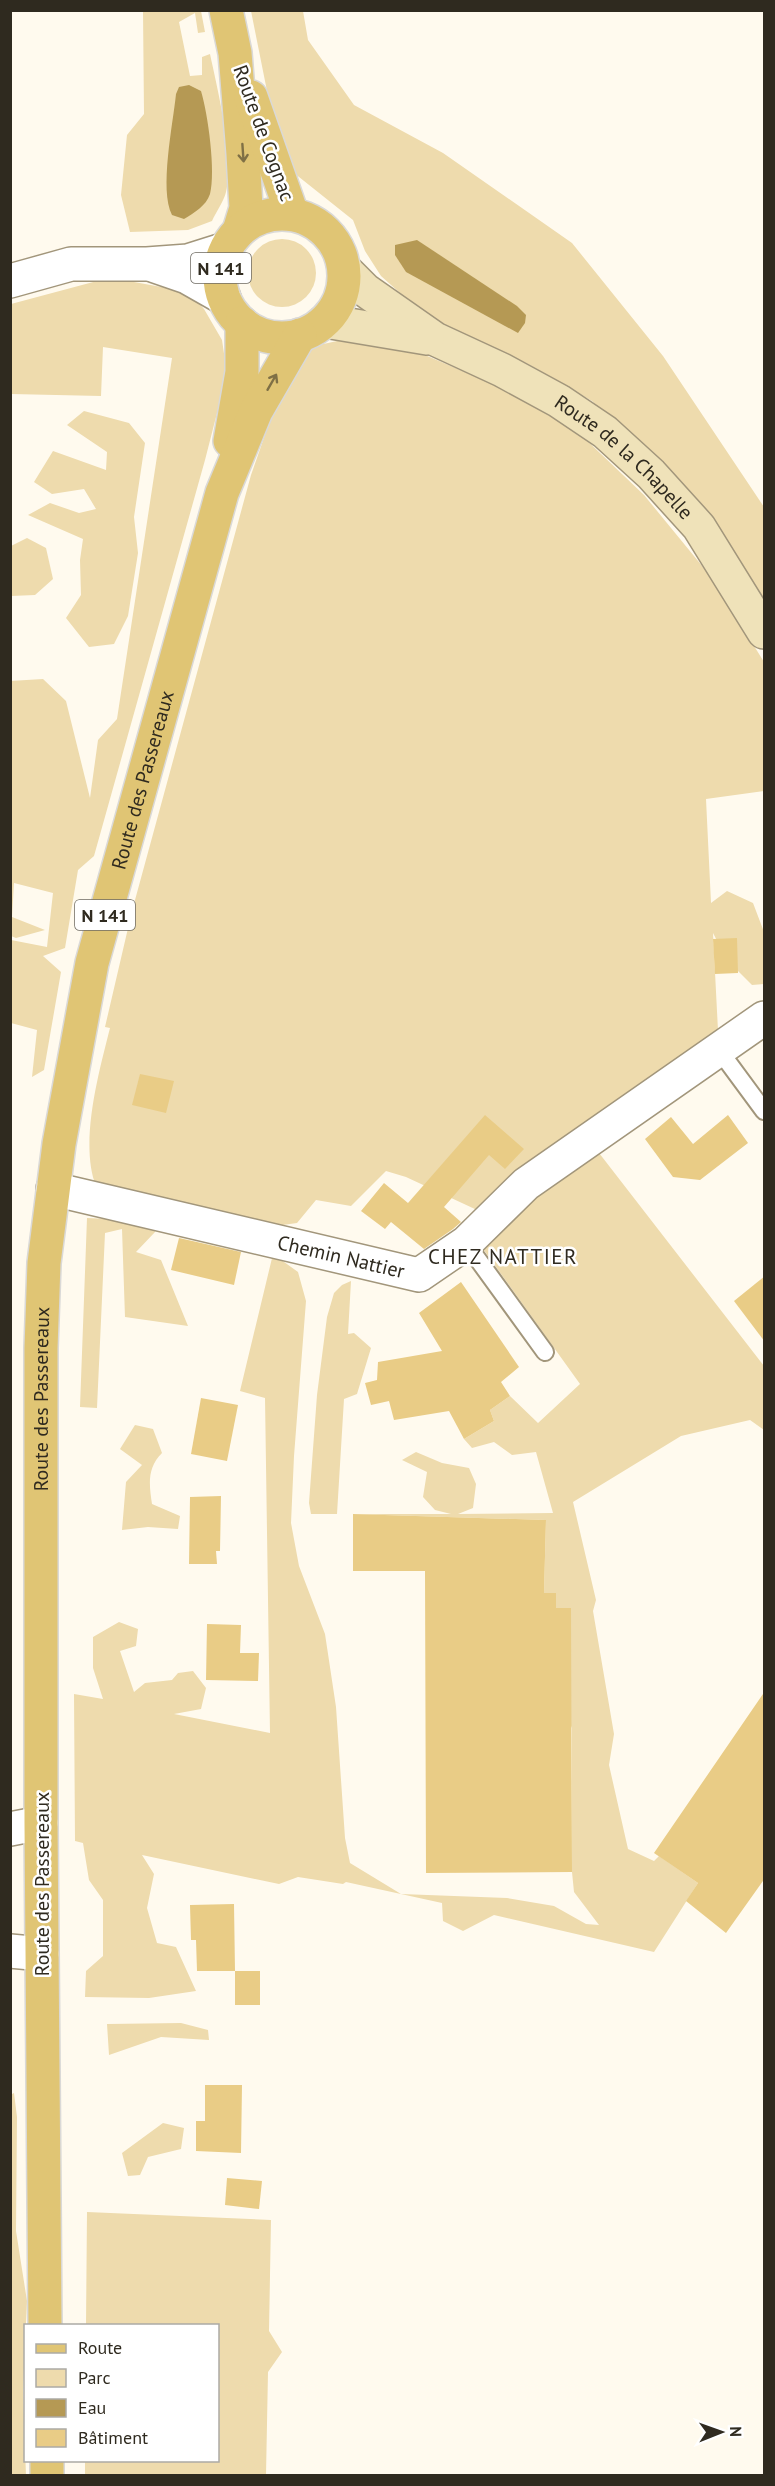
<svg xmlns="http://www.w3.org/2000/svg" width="775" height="2486" viewBox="0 0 775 2486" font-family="'PT Sans',sans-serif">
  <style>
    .green { fill: #eedbad }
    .water { fill: #b59954 }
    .building { fill: #e9cc86 }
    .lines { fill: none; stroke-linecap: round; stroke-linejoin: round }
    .service-casing { stroke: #a2967b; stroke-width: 20 }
    .minor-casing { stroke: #a2967b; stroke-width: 36 }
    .secondary-casing { stroke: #a2967b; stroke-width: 36 }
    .primary-casing { stroke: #dad9d7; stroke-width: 36 }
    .service { stroke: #fff; stroke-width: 16 }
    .minor { stroke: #fff; stroke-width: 33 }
    .secondary { stroke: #efe2b9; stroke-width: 33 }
    .primary { stroke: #e0c574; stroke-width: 33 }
    .oneway { stroke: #7f7045 }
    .labels { text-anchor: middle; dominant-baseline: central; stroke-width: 5; stroke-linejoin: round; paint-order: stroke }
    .shield { fill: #fff; stroke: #6d6a62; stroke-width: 1.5 }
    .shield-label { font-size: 18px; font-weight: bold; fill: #2f2a1f }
    .street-label { font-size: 20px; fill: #2f2a1f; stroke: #fff }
    .neighbourhood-label { font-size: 21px; letter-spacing: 1.5px; fill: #2f2a1f; stroke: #fff }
  </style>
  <rect width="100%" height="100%" fill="#fffaee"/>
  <g class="green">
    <path d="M143 11H201L205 32 198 33 195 13 179 22 190 76 202 75V57L210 54C217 87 235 160 226 192 224 201 216 212 212 221L188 230 130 232 121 195 127 135 144 114Z"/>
    <path d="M251 11H303L308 40 354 105 443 153 572 243 663 356 764 507V611L713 524 592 401 528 364 428 318 381 276 365 251 353 220 294 173 267 91Z"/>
    <circle cx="282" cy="273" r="34"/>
    <path d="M97 281 134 282 189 292 204 309 222 340 227 374 205 460 94 856 78 870 65 948 43 956 61 972 44 1070 32 1077 37 1030 11 1023V940L47 947 53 893 14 883 12 917 45 930 16 938 11 936 10 681 43 679 66 701 90 798 98 740 117 719 172 358 103 347 101 396 11 394V304Z"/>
    <path d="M351 338 425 355 556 411 644 495 712 578 764 662V791L706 799 711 903 727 891 753 903 764 932V984L752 985 727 960 713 933 719 1050 589 1140 764 1366V1430L750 1420 681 1436 573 1502 596 1600 593 1611 614 1734 609 1765 628 1849 654 1861 659 1856 698 1883 654 1952 494 1915 463 1931 443 1921 442 1903 346 1882 343 1884 298 1877 279 1884 142 1855 154 1874 147 1908 157 1943 176 1947 196 1991 149 1998 85 1997 86 1971 103 1956V1900L89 1880 83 1843 75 1841 74 1694 103 1699 93 1668V1637L119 1622 138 1629 136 1646 120 1651 134 1692 145 1683 172 1680 178 1673 193 1671 206 1688 201 1709 174 1714 270 1733 265 1398 240 1391 273 1254 298 1272 306 1301 294 1456 291 1523 299 1566 325 1634 336 1707 345 1838 350 1863 401 1894 507 1898 554 1906 586 1924 599 1925 574 1892 572 1872V1728L560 1704 563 1608H556V1593H544L546 1520 353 1514H451L435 1510 423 1497 427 1472 402 1460 416 1452 442 1463 469 1468 476 1484 473 1508 458 1514 553 1513 536 1452 512 1455 494 1442 472 1448 464 1439 494 1421 490 1410 510 1396 538 1423 580 1384 473 1235 477 1210 406 1177 386 1171 351 1206 316 1200 297 1223 268 1227 96 1186C79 1143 99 1072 110 1028L105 1027 132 911 251 475 275 406 305 348Z"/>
    <path d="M84 411 129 423 145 443 134 517 138 553 128 616 114 644 89 647 66 618 81 595 80 560 83 539 28 515 50 503 79 513 96 509 84 489 52 494 34 482 53 451 106 470 107 452 67 425Z"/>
    <path d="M27 538 46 548 53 579 35 595 11 596V546Z"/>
    <path d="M87 1218 154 1221 155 1232 136 1252 161 1260 188 1326 125 1317 122 1229 105 1233 97 1408 80 1407Z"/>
    <path d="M351 1281 348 1334 354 1333 371 1348 357 1394 344 1399 337 1514H311L309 1503 317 1395 327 1317 334 1293 342 1285Z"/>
    <path d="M135 1425 153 1429 162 1453C147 1468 149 1484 152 1504L180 1516 178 1529 148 1527 122 1530 126 1482 142 1465 120 1449Z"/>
    <path d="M181 2023 208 2030 209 2040 161 2037 109 2055 107 2024Z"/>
    <path d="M14 2093 17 2117 16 2231 27 2301 23 2391 26 2476 12 2475 10 2435V2095Z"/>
    <path d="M163 2123 184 2128 181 2149 148 2157 140 2175 128 2176 122 2153Z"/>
    <path d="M87 2212 271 2220 269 2331 282 2352 268 2372 266 2475H85V2461L218 2460V2326L86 2325Z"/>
  </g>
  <g class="water">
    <path d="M189 85 201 91C208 114 216 172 210 194 206 206 194 213 184 219L172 215C159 190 173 124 176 94L179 87Z"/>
    <path d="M417 240 517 306 526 315 525 323 518 333 406 272 395 255V245Z"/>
  </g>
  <g class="building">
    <path d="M737 938 738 973 715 974 713 939Z"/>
    <path d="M140 1074 174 1081 166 1113 132 1105Z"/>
    <path d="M485 1115 524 1149 505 1169 489 1155 444 1207 461 1222 453 1229 424 1249 391 1222 385 1229 361 1211 384 1183 408 1203Z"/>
    <path d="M728 1115 748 1143 700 1180 673 1177 645 1139 671 1117 693 1144Z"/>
    <path d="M179 1238 241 1252 234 1285 171 1270Z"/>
    <path d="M765 1276V1342L734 1301Z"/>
    <path d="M461 1282 519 1367 501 1382 510 1396 490 1410 494 1421 464 1439 449 1411 394 1420 389 1401 371 1405 365 1383 377 1380 378 1362 442 1351 419 1313Z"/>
    <path d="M201 1398 238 1405 227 1461 191 1454Z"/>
    <path d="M221 1496 220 1551H216L217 1564H189L190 1497Z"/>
    <path d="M353 1514 546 1520 544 1593H556V1608H571L572 1872 426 1873 425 1571H353Z"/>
    <path d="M207 1624 241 1625 240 1653H259L258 1681 206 1680Z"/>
    <path d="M765 1691V1878L726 1933 686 1901 698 1883 654 1853Z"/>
    <path d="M234 1904 235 1971H197L196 1940H191L190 1905Z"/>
    <rect x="235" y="1971" width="25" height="34"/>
    <path d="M205 2085H242L241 2153 196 2151V2121H205Z"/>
    <path d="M227 2178 262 2181 259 2209 225 2205Z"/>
  </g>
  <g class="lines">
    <g class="service-casing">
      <g id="service">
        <path d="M719 1050 764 1111"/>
        <path d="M466 1243 545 1352"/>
      </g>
    </g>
    <g class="minor-casing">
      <g id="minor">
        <path d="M155 266 187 277 224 298"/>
        <path d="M10 281 71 264H147L188 261 226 249"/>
        <path id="s1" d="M53 1189 419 1275 466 1243 526 1184 764 1018"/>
        <path d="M10 1829 41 1823"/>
        <path d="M10 1951 42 1954"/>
      </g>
    </g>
    <g class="secondary-casing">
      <g id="secondary">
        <path id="s2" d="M344 269 365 290 435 339 502 370 559 401 605 432 651 474 699 527 764 632"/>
        <path d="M325 321 427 338"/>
      </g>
    </g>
    <g class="primary-casing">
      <g id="primary">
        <path d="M226 10 235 53 243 154 246 208 239 231"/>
        <path d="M251 97 292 214"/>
        <circle cx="282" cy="276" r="62"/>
        <path d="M230 441 242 372V323"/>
        <path id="s3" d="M45 2326 41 1823V1348L44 1263 59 1144 92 963 222 493 256 411 300 335"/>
        <path d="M47 2460V2476"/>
      </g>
    </g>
    <use href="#service" class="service"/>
    <use href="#minor" class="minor"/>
    <use href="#secondary" class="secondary"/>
    <use href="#primary" class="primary"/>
  </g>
  <defs><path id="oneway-shaft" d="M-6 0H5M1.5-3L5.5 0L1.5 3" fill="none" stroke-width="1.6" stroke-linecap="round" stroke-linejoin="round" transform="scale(1.5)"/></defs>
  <g class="oneway">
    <use href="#oneway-shaft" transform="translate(243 153) rotate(86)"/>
    <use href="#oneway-shaft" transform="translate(272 382) rotate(-60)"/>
  </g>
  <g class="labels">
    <g class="shield">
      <rect x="191" y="253" width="60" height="30" rx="4.5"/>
      <rect x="75" y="900" width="60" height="30" rx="4.5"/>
    </g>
    <g class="shield-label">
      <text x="221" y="268">N 141</text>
      <text x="105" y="915">N 141</text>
    </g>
    <g class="street-label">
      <text transform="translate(264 133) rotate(70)">Route de Cognac</text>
      <text stroke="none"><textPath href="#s2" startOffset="340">Route de la Chapelle</textPath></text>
      <text stroke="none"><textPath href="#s3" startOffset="1557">Route des Passereaux</textPath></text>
      <text stroke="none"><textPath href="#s1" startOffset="296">Chemin Nattier</textPath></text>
      <text stroke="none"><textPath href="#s3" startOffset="927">Route des Passereaux</textPath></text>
      <text transform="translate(42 1884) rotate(-90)">Route des Passereaux</text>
    </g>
    <g class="neighbourhood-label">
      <text x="503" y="1256">CHEZ NATTIER</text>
    </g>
  </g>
  <rect width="775" height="2486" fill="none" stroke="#2f2a1f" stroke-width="24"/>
  <rect x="24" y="2324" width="195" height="138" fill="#ffffff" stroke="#acaaa5" stroke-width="1.5"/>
  <rect x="36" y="2344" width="30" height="9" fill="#e0c574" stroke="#acaaa5" stroke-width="1.5"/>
  <text x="78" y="2354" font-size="18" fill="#2f2a1f">Route</text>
  <rect x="36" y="2369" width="30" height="18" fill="#eedbad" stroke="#acaaa5" stroke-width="1.5"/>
  <text x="78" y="2384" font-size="18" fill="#2f2a1f">Parc</text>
  <rect x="36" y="2399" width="30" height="18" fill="#b59954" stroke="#acaaa5" stroke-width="1.5"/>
  <text x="78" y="2414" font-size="18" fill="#2f2a1f">Eau</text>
  <rect x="36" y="2429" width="30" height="18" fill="#e9cc86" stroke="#acaaa5" stroke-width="1.5"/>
  <text x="78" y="2444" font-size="18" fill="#2f2a1f">Bâtiment</text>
  <g transform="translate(721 2432) rotate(89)" stroke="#ffffff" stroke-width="4.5" paint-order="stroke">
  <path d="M0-4.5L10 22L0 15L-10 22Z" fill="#2f2a1f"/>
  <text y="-9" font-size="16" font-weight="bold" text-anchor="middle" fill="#2f2a1f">N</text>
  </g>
</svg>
